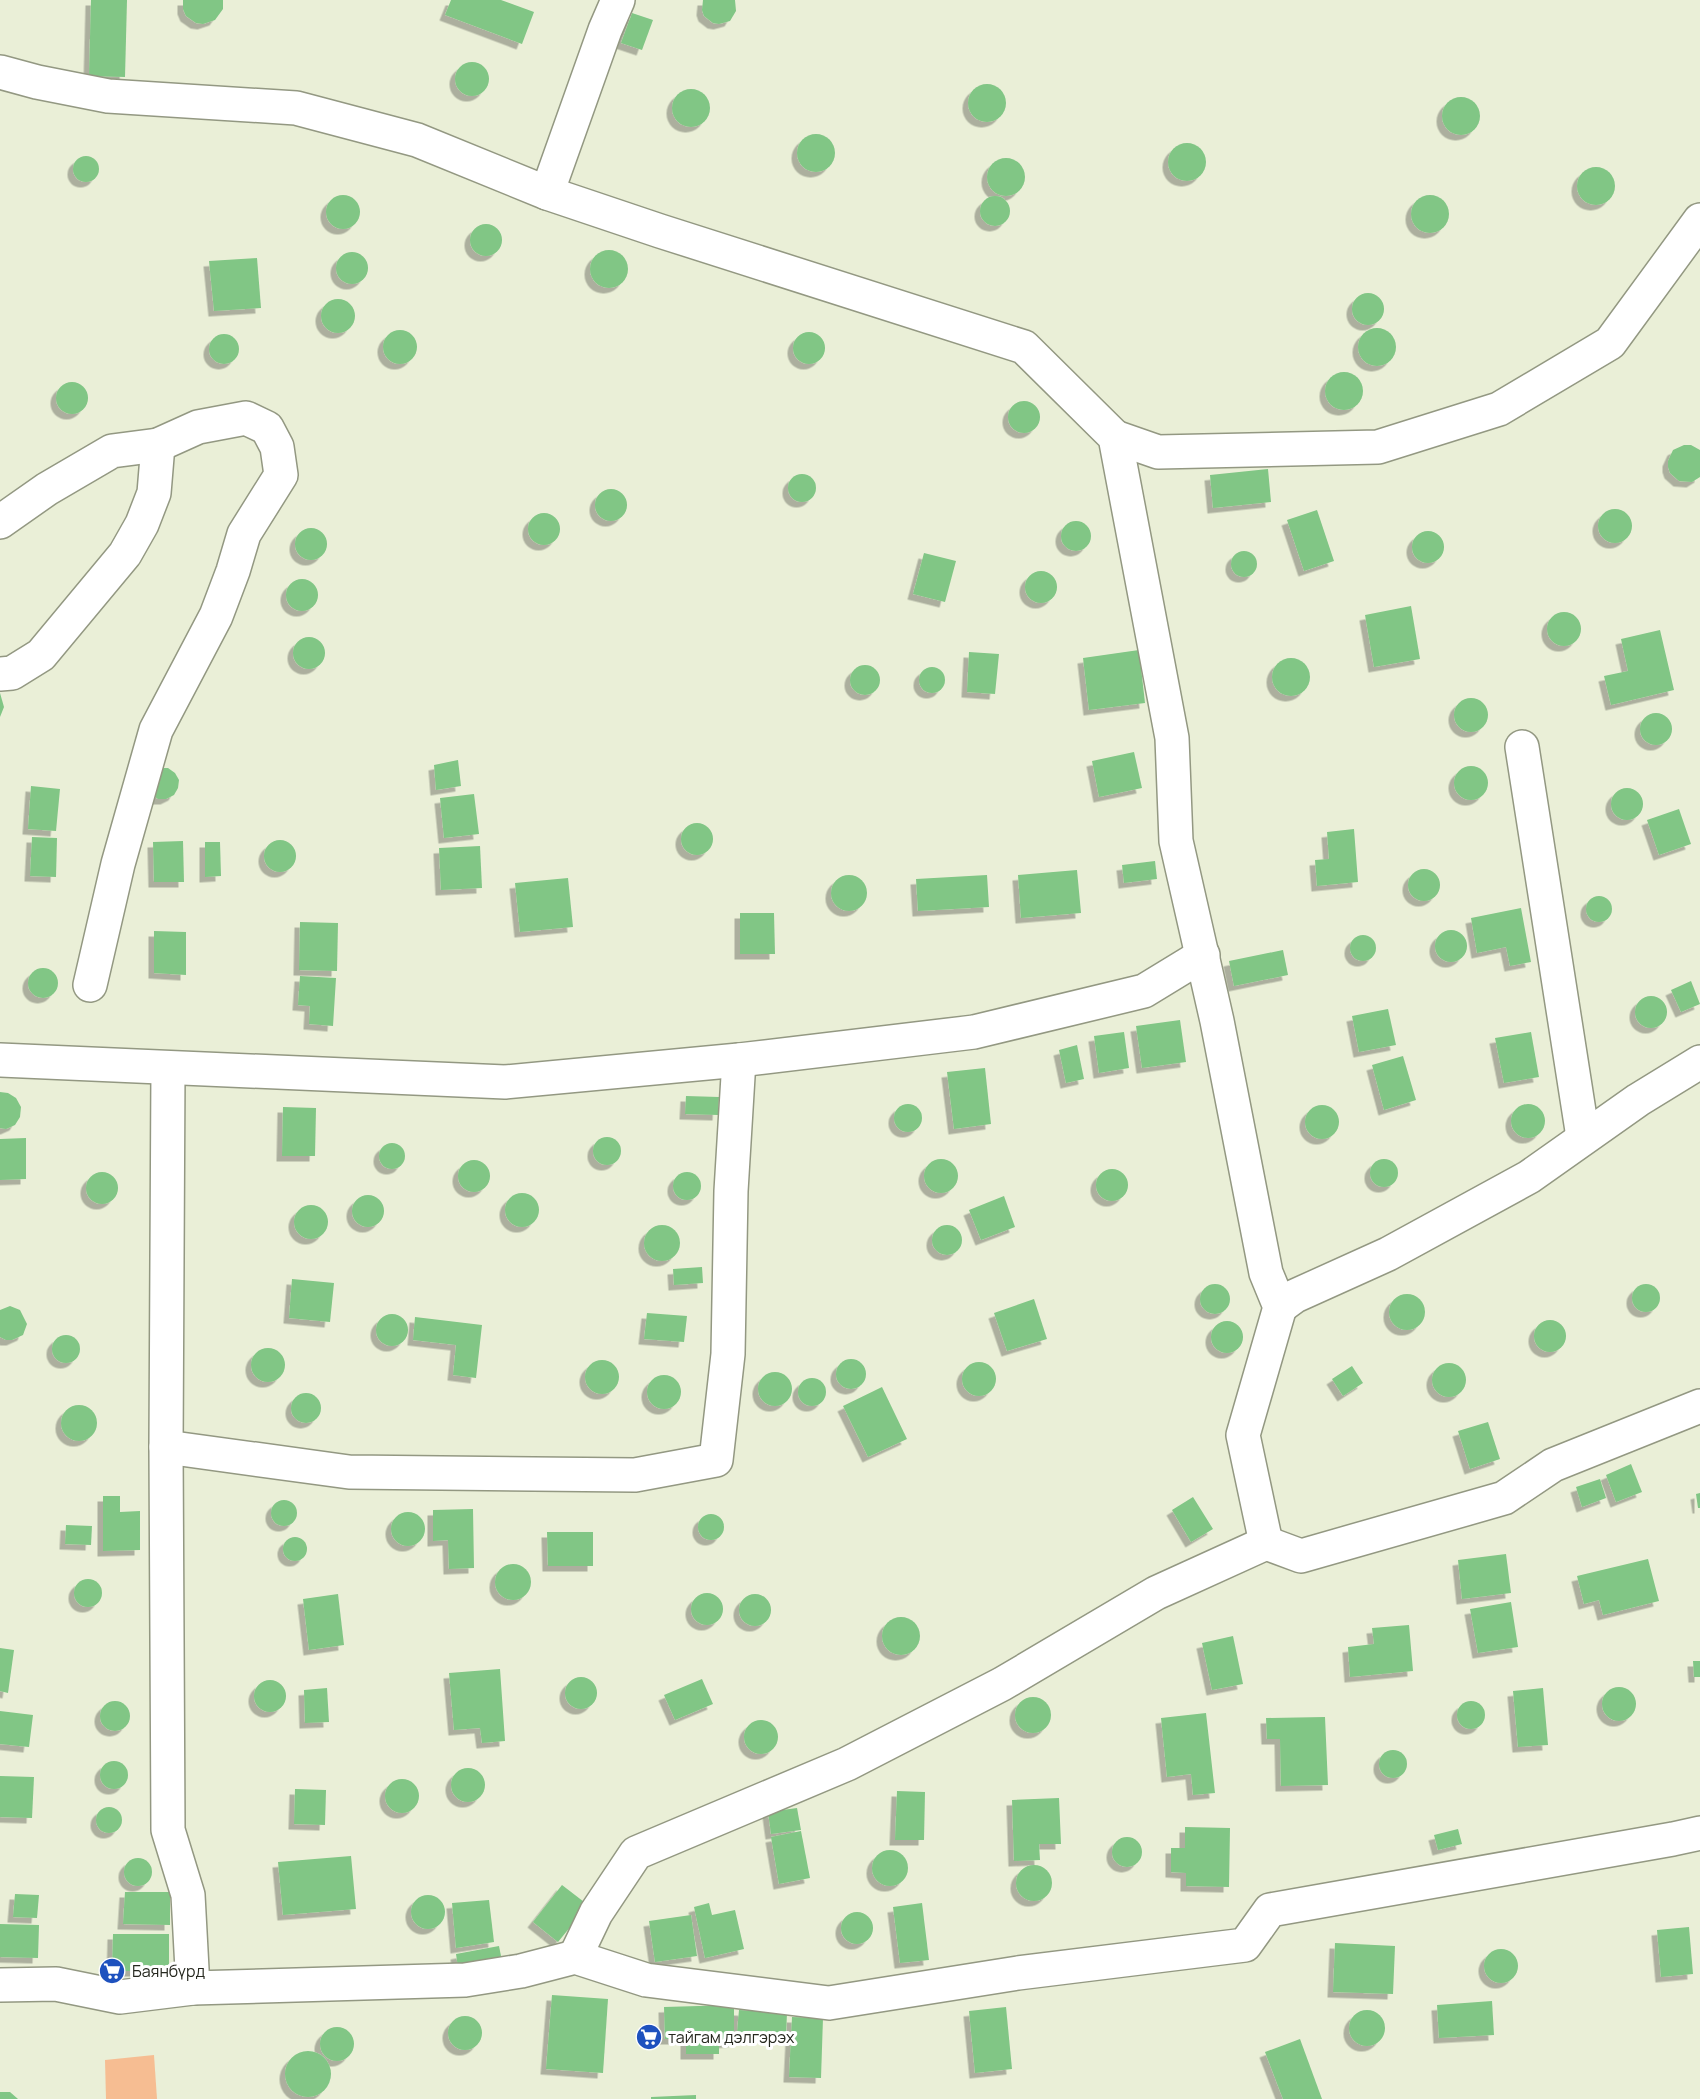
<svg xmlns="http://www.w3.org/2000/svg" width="1700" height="2099" viewBox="0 0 1700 2099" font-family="Manrope,sans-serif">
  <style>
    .green { fill: #f6bd92 }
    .building { fill: #81c685; filter: url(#shadow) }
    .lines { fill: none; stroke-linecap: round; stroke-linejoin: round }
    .minor-casing { stroke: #939882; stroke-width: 36 }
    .minor { stroke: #fff; stroke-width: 33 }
    .labels { text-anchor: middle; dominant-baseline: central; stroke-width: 6; stroke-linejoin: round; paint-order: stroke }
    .poi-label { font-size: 16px; fill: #26281f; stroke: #fff; text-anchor: start }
  </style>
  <defs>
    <filter id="shadow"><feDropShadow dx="-5.5" dy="5.5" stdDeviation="0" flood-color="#0004"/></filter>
  </defs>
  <rect width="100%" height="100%" fill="#eaefd7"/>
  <path class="green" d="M154 2055 157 2099H106L105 2060Z"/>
  <g class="building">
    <path d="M91 0H127L125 77 89 76Z"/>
    <path d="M183 0H223V9L215 20 203 24 196 23 186 16 183 9Z"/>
    <path d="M451 0H501L534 12 522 44 445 15Z"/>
    <path d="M703 0H735L736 11 730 21 719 24 713 23 704 16 702 10Z"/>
    <path d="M632 13 653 20 642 50 621 43Z"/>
    <circle cx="472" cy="79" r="17"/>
    <circle cx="987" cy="103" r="19"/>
    <circle cx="691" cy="108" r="19"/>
    <circle cx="1461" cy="116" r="19"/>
    <circle cx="816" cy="153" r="19"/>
    <circle cx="1187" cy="162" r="19"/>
    <circle cx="86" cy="169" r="13"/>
    <circle cx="1006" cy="177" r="19"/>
    <circle cx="1596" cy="186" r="19"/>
    <circle cx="343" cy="212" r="17"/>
    <circle cx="1430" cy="214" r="19"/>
    <circle cx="995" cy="211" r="15"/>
    <circle cx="486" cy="240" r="16"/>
    <circle cx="609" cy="269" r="19"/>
    <circle cx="352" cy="268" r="16"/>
    <path d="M257 258 261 308 214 311 209 261Z"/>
    <circle cx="1368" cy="309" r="16"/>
    <circle cx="338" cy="316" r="17"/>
    <circle cx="1377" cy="347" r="19"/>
    <circle cx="400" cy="347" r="17"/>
    <circle cx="809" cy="348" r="16"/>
    <circle cx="224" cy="349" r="15"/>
    <circle cx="1344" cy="391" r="19"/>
    <circle cx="72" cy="398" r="16"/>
    <circle cx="1024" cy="417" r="16"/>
    <path d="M1684 445H1691L1700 450V477L1692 482 1679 481 1670 473 1668 467V461L1673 450Z"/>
    <path d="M1268 469 1271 502 1213 508 1210 475Z"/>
    <circle cx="802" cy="488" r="14"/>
    <circle cx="611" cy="505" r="16"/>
    <circle cx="1615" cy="526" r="17"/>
    <path d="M1317 510 1334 561 1304 571 1287 520Z"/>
    <circle cx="544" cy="529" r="16"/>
    <circle cx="1076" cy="536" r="15"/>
    <circle cx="311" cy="544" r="16"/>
    <circle cx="1428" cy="547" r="16"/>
    <circle cx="1244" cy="564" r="13"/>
    <path d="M924 553 956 561 945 602 913 594Z"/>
    <circle cx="1041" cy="587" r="16"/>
    <circle cx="302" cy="595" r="16"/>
    <path d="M1411 606 1420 659 1374 667 1365 615Z"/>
    <circle cx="1564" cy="629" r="17"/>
    <path d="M1660 630 1674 690 1611 705 1604 676 1628 671 1621 639Z"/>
    <circle cx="309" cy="653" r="16"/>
    <path d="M1139 650 1145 703 1089 710 1083 658Z"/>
    <path d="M969 652 999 654 995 694 967 692Z"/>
    <circle cx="1291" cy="677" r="19"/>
    <circle cx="865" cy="680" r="15"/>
    <circle cx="932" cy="680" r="13"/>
    <path d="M0 693 4 707 0 717Z"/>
    <circle cx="1471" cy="715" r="17"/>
    <circle cx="1656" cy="729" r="16"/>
    <path d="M1134 752 1142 788 1099 797 1092 761Z"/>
    <path d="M458 760 461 786 436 790 434 765Z"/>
    <circle cx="1471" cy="783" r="17"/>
    <path d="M160 768H168L175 773 179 780 178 788 174 795 166 799H158L151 794Z"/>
    <path d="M31 786 60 789 56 831 28 829Z"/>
    <circle cx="1627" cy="804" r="16"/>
    <path d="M474 794 479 834 444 838 440 798Z"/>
    <path d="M1679 809 1691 844 1659 855 1647 820Z"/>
    <circle cx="697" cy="839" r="16"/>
    <path d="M1354 829 1358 882 1317 886 1315 860 1329 859 1327 832Z"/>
    <path d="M32 837 57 838 56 877 30 876Z"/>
    <circle cx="280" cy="856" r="16"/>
    <path d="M183 841 184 882H154L153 842Z"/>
    <path d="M205 842H220L221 876 205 877Z"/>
    <path d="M480 846 482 888 441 890 439 848Z"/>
    <path d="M1155 861 1157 879 1124 883 1122 865Z"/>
    <circle cx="1424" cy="885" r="16"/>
    <path d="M1077 870 1081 913 1021 918 1018 875Z"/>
    <path d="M987 875 989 907 918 911 916 879Z"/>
    <circle cx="849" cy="893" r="18"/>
    <path d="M568 878 573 927 520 932 515 883Z"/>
    <circle cx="1599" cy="909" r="13"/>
    <path d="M1521 908 1531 962 1510 966 1506 947 1477 953 1471 918Z"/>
    <path d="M740 913H774L775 954H740Z"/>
    <path d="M300 922 338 923 337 971 299 970Z"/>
    <circle cx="1451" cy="946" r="16"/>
    <path d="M154 931 186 932V975L154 973Z"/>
    <circle cx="1363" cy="948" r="13"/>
    <path d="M1283 950 1288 975 1234 986 1229 961Z"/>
    <circle cx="43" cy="983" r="15"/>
    <path d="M300 976 336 978 333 1026 309 1024 310 1006 298 1005Z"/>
    <path d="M1691 981 1700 1004 1681 1012 1671 990Z"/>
    <circle cx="1651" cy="1012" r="16"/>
    <path d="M1388 1009 1396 1045 1359 1052 1352 1016Z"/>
    <path d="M1180 1020 1186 1062 1142 1068 1136 1026Z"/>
    <path d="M1124 1032 1129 1068 1099 1073 1094 1036Z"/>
    <path d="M1531 1032 1539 1077 1504 1083 1495 1038Z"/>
    <path d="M1077 1045 1084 1079 1066 1083 1059 1050Z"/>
    <path d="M1403 1056 1416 1100 1384 1110 1372 1065Z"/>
    <path d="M985 1068 991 1124 954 1129 947 1072Z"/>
    <path d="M0 1092 8 1093 16 1098 21 1107 20 1117 15 1125 6 1129 0 1128Z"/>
    <path d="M686 1096 719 1097 718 1115 685 1114Z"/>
    <circle cx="1528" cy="1121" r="17"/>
    <circle cx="908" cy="1118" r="14"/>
    <circle cx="1322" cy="1122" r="17"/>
    <path d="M283 1107 316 1108 315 1156H282Z"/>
    <circle cx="607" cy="1151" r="14"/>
    <path d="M26 1138V1179L0 1180V1139Z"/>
    <circle cx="392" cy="1156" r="13"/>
    <circle cx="1384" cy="1173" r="14"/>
    <circle cx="941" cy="1176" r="17"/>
    <circle cx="474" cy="1176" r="16"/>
    <circle cx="1112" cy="1185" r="16"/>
    <circle cx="102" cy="1188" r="16"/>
    <circle cx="687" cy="1186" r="14"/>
    <circle cx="522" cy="1210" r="17"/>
    <circle cx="368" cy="1211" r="16"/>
    <path d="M1004 1196 1015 1227 981 1240 969 1210Z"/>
    <circle cx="311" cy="1222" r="17"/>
    <circle cx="947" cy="1240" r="15"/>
    <circle cx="662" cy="1243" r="18"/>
    <path d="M702 1267 703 1283 674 1285 673 1269Z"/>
    <path d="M292 1279 334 1283 330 1322 289 1318Z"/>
    <circle cx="1646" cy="1298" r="14"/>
    <circle cx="1215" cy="1299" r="15"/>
    <circle cx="1407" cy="1312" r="18"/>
    <path d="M1034 1299 1047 1339 1007 1351 994 1313Z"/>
    <path d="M10 1306 20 1310 27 1324 23 1335 12 1340H6L0 1337V1310Z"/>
    <path d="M647 1313 687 1316 684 1342 644 1339Z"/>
    <circle cx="392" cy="1330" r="16"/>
    <path d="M415 1317 482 1325 476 1378 453 1375 456 1345 413 1340Z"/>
    <circle cx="1550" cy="1336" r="16"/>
    <circle cx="1227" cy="1337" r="16"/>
    <circle cx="66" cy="1349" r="14"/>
    <circle cx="268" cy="1365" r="17"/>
    <circle cx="851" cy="1374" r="15"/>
    <circle cx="602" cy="1377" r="17"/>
    <circle cx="979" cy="1379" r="17"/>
    <circle cx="1449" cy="1380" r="17"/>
    <path d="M1352 1366 1363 1383 1343 1396 1332 1379Z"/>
    <circle cx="775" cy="1389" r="17"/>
    <circle cx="664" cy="1392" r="17"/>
    <circle cx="812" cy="1392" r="14"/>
    <path d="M882 1387 907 1439 868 1457 843 1406Z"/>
    <circle cx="306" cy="1408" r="15"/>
    <circle cx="79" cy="1423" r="18"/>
    <path d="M1488 1422 1500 1459 1470 1469 1458 1431Z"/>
    <path d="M1631 1464 1642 1492 1616 1502 1606 1475Z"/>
    <path d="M1600 1479 1606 1498 1582 1507 1576 1487Z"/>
    <path d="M1700 1493V1508H1698L1696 1494Z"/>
    <path d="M103 1496H120V1512L140 1511V1550L103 1551Z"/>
    <path d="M1193 1497 1213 1529 1191 1542 1172 1510Z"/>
    <circle cx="284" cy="1513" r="13"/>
    <path d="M473 1509 474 1568 449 1569 448 1540 433 1541V1510Z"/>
    <circle cx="408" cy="1529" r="17"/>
    <circle cx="711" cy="1527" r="13"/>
    <path d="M66 1525 92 1526 91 1545 65 1544Z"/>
    <path d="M547 1532H593V1566H548Z"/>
    <circle cx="295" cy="1549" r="12"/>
    <path d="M1506 1554 1511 1593 1462 1599 1458 1560Z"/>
    <path d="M1648 1559 1659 1601 1603 1615 1599 1600 1584 1604 1577 1576Z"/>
    <circle cx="513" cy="1582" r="18"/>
    <circle cx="88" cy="1593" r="14"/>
    <circle cx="707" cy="1609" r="16"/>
    <circle cx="755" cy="1610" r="16"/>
    <path d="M338 1594 344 1645 309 1650 303 1599Z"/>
    <path d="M1511 1602 1518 1647 1478 1653 1470 1609Z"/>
    <circle cx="901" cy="1636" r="19"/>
    <path d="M1409 1625 1413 1671 1350 1677 1348 1647 1374 1644 1372 1628Z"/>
    <path d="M1233 1636 1243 1684 1212 1690 1202 1643Z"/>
    <path d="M0 1648 14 1650 8 1693 0 1691Z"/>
    <path d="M1693 1661H1700V1677H1694Z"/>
    <path d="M500 1669 505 1741 482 1743 480 1728 454 1730 449 1673Z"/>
    <circle cx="581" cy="1693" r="16"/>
    <path d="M702 1679 713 1704 675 1720 664 1695Z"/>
    <circle cx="270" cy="1696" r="16"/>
    <circle cx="1619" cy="1704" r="17"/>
    <path d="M327 1688 329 1722 305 1723 304 1690Z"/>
    <path d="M1543 1688 1548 1745 1518 1747 1513 1691Z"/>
    <circle cx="1033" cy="1715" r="18"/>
    <circle cx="115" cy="1716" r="15"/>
    <circle cx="1471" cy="1715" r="14"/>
    <path d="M0 1711 33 1715 29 1747 0 1744Z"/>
    <path d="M1206 1713 1215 1793 1193 1795 1191 1774 1167 1777 1161 1718Z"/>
    <path d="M1325 1717 1328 1785 1281 1786 1280 1739H1267L1266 1718Z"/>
    <circle cx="761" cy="1737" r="17"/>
    <circle cx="1393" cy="1764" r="14"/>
    <circle cx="114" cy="1775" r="14"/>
    <circle cx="468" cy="1785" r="17"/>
    <path d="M0 1776 34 1777 32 1818 0 1817Z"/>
    <circle cx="402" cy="1796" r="17"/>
    <path d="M295 1789 326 1790 325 1825 294 1824Z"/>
    <path d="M897 1791 925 1792 924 1840H895Z"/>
    <path d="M1059 1798 1061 1844H1039L1040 1860 1014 1861 1012 1800Z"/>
    <circle cx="109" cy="1820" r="13"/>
    <path d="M797 1808 801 1830 771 1834 768 1812Z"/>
    <path d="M1185 1827 1230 1828 1229 1887 1186 1886V1873L1171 1872V1848H1185Z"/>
    <path d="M1458 1829 1462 1844 1438 1850 1434 1835Z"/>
    <path d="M801 1831 810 1878 779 1884 771 1837Z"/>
    <circle cx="1127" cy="1852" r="15"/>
    <circle cx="890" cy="1868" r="18"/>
    <path d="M351 1856 356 1909 283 1915 278 1862Z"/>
    <circle cx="138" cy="1872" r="14"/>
    <circle cx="1034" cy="1883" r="18"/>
    <path d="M562 1885 588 1905 558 1942 533 1922Z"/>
    <path d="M125 1892H170V1925L123 1924Z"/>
    <path d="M15 1894 39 1895 37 1918 13 1917Z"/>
    <circle cx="428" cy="1912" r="17"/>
    <path d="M489 1900 494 1942 456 1948 452 1903Z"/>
    <path d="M709 1903 712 1915 735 1910 744 1949 705 1958 694 1907Z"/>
    <path d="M922 1903 929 1960 900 1963 893 1907Z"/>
    <circle cx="857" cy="1928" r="16"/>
    <path d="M691 1915 697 1956 655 1962 649 1921Z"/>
    <path d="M0 1924 39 1925 38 1958 0 1957Z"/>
    <path d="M1689 1927 1693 1974 1661 1977 1657 1930Z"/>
    <path d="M113 1934H169V1971H112Z"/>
    <path d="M1335 1943 1395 1946 1393 1994 1333 1992Z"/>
    <path d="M499 1946 502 1961 458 1967 456 1954Z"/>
    <circle cx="1501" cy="1966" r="17"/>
    <path d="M552 1995 608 1999 603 2073 546 2069Z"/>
    <path d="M1492 2001 1494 2035 1439 2038 1437 2005Z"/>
    <path d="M734 2005V2042L719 2043V2054H686V2039H665L664 2007Z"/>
    <path d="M1006 2007 1012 2069 975 2073 969 2011Z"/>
    <circle cx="1367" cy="2028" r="18"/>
    <path d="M739 2010 787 2013 786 2036 737 2033Z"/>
    <circle cx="465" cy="2033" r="17"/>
    <path d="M792 2017 823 2018 821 2078 789 2077Z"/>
    <circle cx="337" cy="2044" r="17"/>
    <path d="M1300 2039 1322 2099H1283L1265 2052Z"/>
    <circle cx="308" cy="2074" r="23"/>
    <path d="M0 2092H10L18 2099H0Z"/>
    <path d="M696 2095V2099H651V2097Z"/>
  </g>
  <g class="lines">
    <g class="minor-casing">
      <g id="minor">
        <path d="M0 72 37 82 108 96 296 108 417 140 547 193 660 231 1024 347 1115 437 1172 738 1176 841 1217 1021 1266 1273 1280 1307 1243 1435 1266 1543"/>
        <path d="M547 193 605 30 618 0"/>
        <path d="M1115 437 1158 452 1378 447 1499 409 1610 343 1700 220"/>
        <path d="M0 522 47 489 112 451 158 445 198 427 246 418 267 428 277 447 281 475 244 534 233 571 216 616 156 730 118 864 90 985"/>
        <path d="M0 674 12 673 41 655 125 554 142 524 154 493 158 445"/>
        <path d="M1522 747 1583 1137"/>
        <path d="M0 1060 505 1082 739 1060 974 1032 1144 991 1203 955"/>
        <path d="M168 1068 166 1447 168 1830 188 1895 193 1988"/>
        <path d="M1280 1307 1295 1296 1388 1254 1529 1177 1638 1100 1700 1062"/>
        <path d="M166 1447 349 1472 635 1475 716 1460 728 1354 731 1191 739 1060"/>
        <path d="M575 1957 596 1913 636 1853 847 1764 1002 1684 1156 1593 1266 1543 1301 1556 1504 1498 1553 1465 1700 1406"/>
        <path d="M0 1985 56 1984 120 1997 193 1988 465 1980 521 1971 575 1957 646 1980 829 2003 1018 1973 1245 1945 1270 1910 1673 1839 1700 1833"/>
      </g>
    </g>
    <use href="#minor" class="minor"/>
  </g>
  <defs>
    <g id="supermarket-disc" transform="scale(1.35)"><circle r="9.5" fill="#1e51be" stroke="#fff"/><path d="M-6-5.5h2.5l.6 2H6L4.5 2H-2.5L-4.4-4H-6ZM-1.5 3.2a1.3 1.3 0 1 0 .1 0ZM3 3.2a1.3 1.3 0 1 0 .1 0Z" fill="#fff"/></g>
  </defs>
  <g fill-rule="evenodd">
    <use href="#supermarket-disc" x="112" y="1971"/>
    <use href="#supermarket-disc" x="649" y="2037"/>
  </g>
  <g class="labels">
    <g class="poi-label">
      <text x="132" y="1971">Баянбүрд</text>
      <text x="668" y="2037">тайгам дэлгэрэх</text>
    </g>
  </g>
</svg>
